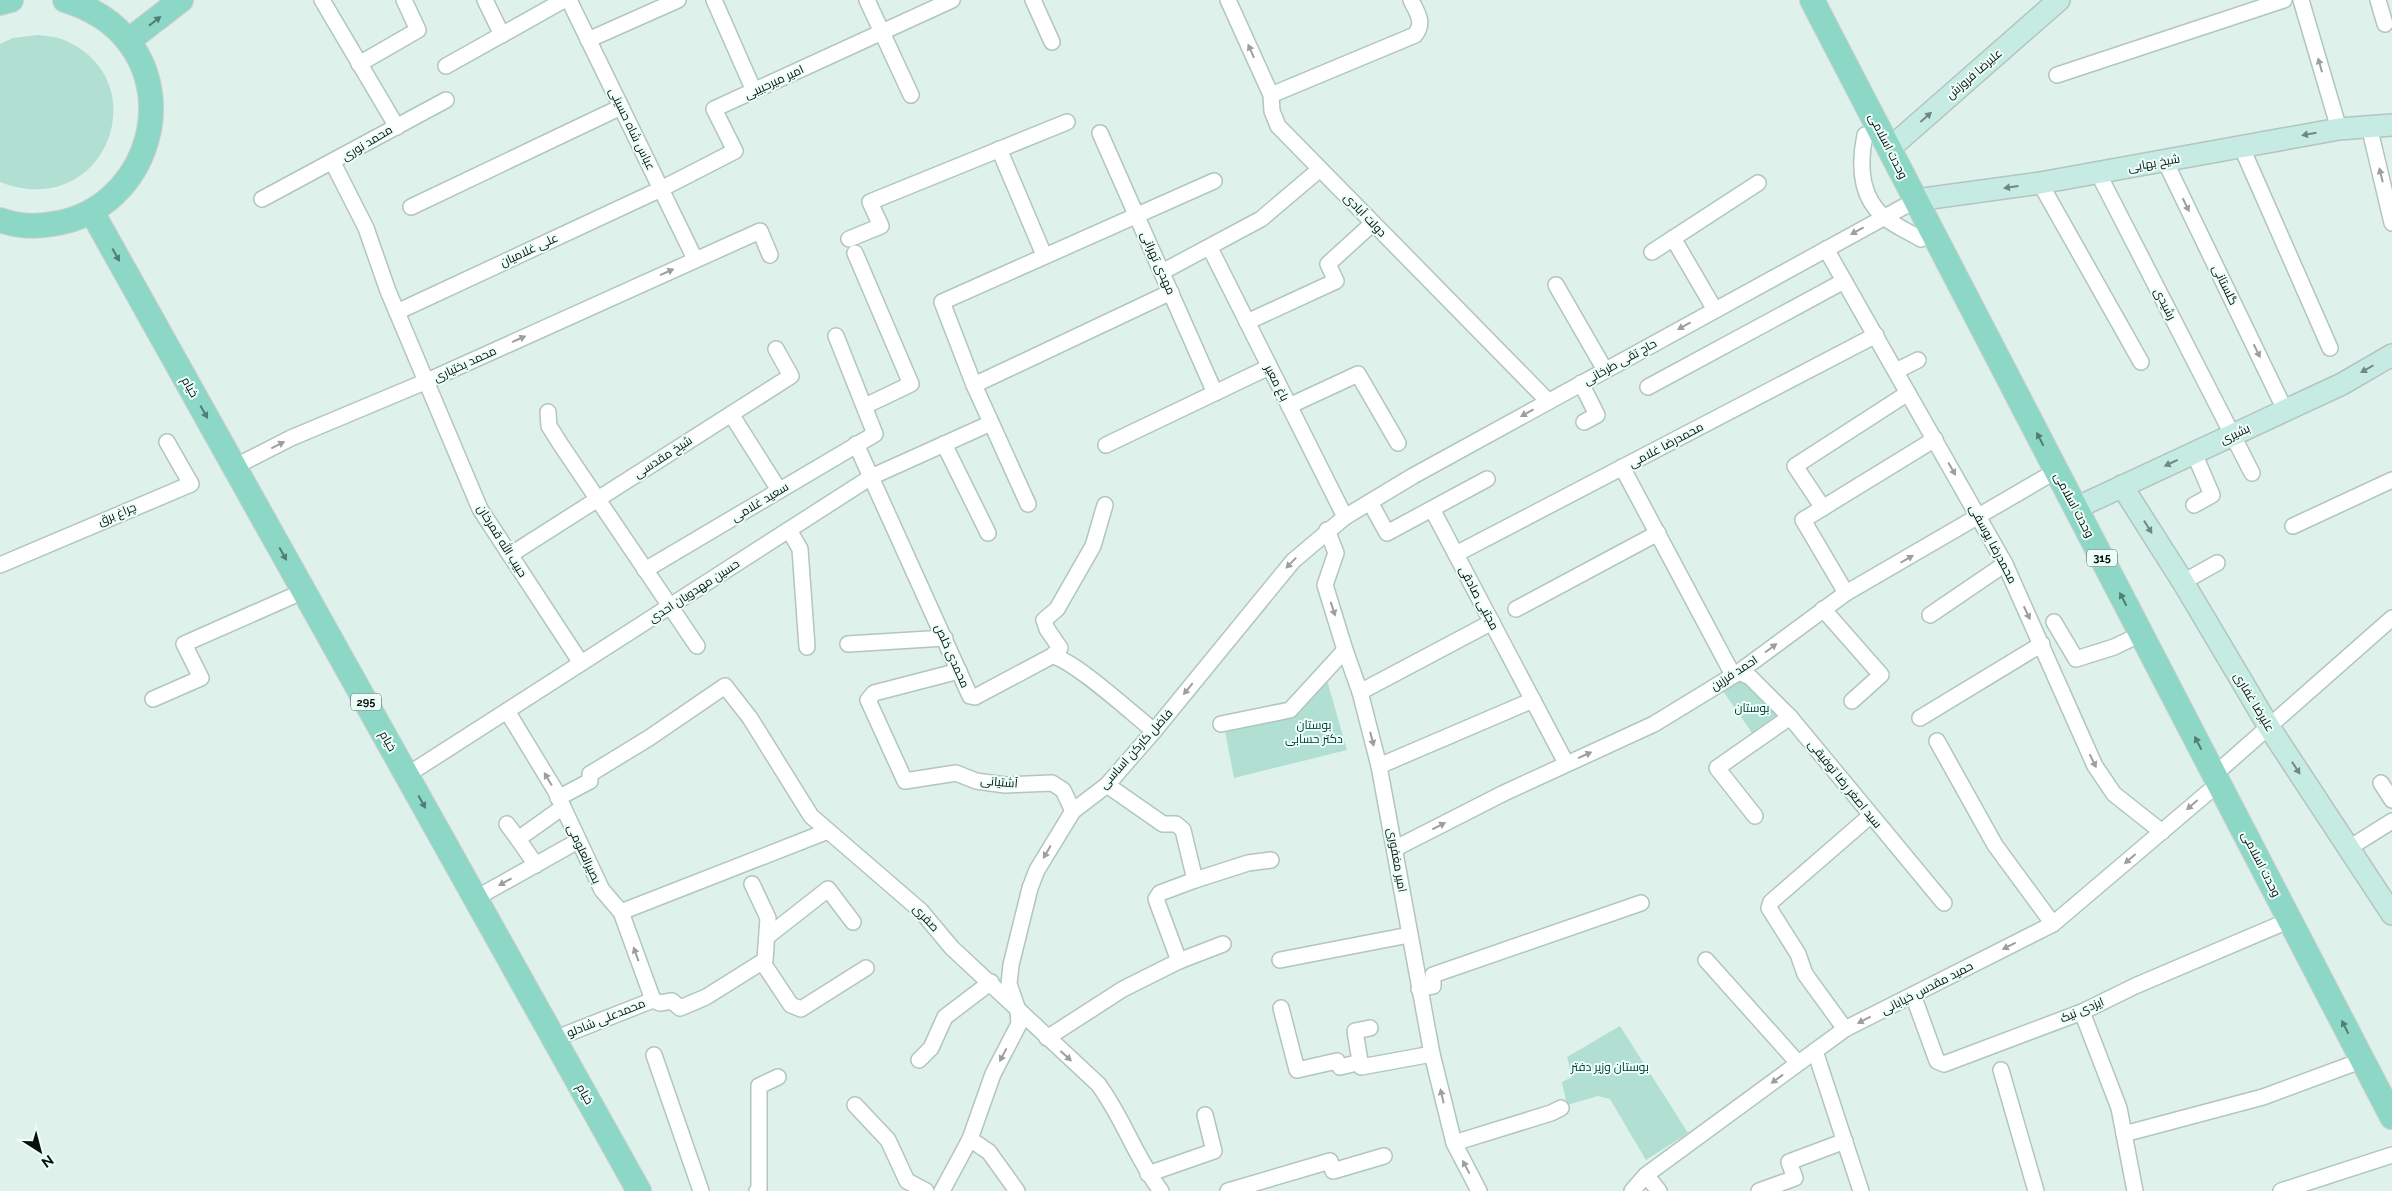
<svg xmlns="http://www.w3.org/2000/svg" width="2392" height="1191" viewBox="0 0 2392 1191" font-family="Raleway,Cairo,sans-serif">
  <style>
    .green { fill: #b1dfd2 }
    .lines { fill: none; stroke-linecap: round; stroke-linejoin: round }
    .street-casing { stroke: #b2c5bf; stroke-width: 18 }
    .secondary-casing { stroke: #b2c5bf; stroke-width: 24 }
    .primary-casing { stroke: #cecfcf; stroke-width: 26 }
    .street { stroke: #fff; stroke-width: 15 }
    .secondary { stroke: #c6ebe3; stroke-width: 21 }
    .primary { stroke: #8dd7c7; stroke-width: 24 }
    .oneway { fill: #517d73 }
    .oneway2 { fill: #9c9f9e }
    .oneway3 { fill: #708883 }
    .labels { text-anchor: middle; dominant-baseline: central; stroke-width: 4; stroke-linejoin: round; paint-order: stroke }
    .shield { fill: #ebfef8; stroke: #4c5754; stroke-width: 1 }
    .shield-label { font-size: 11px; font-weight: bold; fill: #080f0d }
    .street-label { font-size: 12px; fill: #080f0d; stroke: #ebfef8 }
    .park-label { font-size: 12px; fill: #00382d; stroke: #ebfef8 }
  </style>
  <rect width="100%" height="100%" fill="#def1eb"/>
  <g class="green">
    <path d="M38 35C47 36 57 37 64 40 159 80 106 223 0 182V44L13 38Z"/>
    <path d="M1326 677 1347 750 1234 778 1225 731 1294 716Z"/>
    <path d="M1740 679 1752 685 1777 715 1752 733 1723 691Z"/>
    <path d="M1620 1026 1688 1133 1646 1160 1610 1099 1598 1096 1567 1105 1562 1082 1572 1077 1567 1057Z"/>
  </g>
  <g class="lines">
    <g class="street-casing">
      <g id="street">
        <path d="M322 0 397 127"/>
        <path d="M485 0 502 35"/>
        <path d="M569 0 695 259"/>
        <path d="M714 0 754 91"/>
        <path d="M867 0 911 95"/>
        <path d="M1033 0 1052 42"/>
        <path d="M1228 0 1271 95 1272 111 1278 126 1548 401"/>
        <path d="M2301 0 2339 129"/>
        <path d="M2378 0 2385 24"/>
        <path d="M588 40 678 0"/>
        <path d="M359 64 418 30 404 0"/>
        <path d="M446 66 564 0"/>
        <path d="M2057 75 2284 0"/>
        <path d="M1271 95 1415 35C1425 22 1417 13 1411 0"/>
        <path d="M2369 126 2392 223"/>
        <path d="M1100 133 1215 393"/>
        <path d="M1865 135C1859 164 1859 196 1884 217 1895 226 1909 232 1921 239"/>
        <path d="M2241 146 2330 348"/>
        <path d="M999 149 1044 255"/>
        <path d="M2165 161 2285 410"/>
        <path d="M333 163 366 228 388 291 480 509 581 663"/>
        <path d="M2098 173 2252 473"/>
        <path d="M2040 183 2141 362"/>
        <path d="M262 199 446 100"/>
        <path d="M411 207 621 107"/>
        <path d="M1673 238 1715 310"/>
        <path d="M849 239 881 226 870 202 1067 122"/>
        <path d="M1210 248 1345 517"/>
        <path d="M1826 249 2005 564 2095 766 2114 794 2162 832"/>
        <path d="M1652 252 1758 183"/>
        <path d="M855 253 911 384 865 406"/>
        <path d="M1162 272 1261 219 1320 169"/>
        <path d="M1556 285 1605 370"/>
        <path d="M397 312 661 189 735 151 714 109 952 0"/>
        <path d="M1247 322 1336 281 1328 264 1373 223"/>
        <path d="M1896 371 1918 360"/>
        <path d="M1581 383 1597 415 1584 422"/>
        <path d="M974 385 1171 292"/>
        <path d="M1648 387 1844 281"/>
        <path d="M1289 406 1358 374 1398 443"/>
        <path d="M548 412 549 426 561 445 697 646"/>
        <path d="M731 414 779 490"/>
        <path d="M856 444 970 696 975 697 1052 656 1060 648 1047 629 1044 620 1057 609 1093 546 1105 505"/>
        <path d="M944 444 988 533"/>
        <path d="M1106 445 1269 367"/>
        <path d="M234 467 291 438 427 381 760 231 770 255"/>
        <path d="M1622 467 1733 675"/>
        <path d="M1370 502 1387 533 1487 479"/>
        <path d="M1028 504 974 385 942 302 1214 181"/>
        <path d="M2194 505 2212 495 2194 453"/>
        <path d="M1823 508 1795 466 1908 393"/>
        <path d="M1432 509 1566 763"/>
        <path d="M2293 526 2392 480"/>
        <path d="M789 530 800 549 807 647"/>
        <path d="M1327 530 1336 553 1325 585 1345 650 1360 692 1379 766 1432 1054 1454 1143 1479 1191"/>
        <path d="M1456 554 1876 335"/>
        <path d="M510 555 791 376 776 349"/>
        <path d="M0 565 191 484 167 442"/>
        <path d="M645 570 875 434 836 336"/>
        <path d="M2183 582 2217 563"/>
        <path d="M1846 593 1803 520 1935 439"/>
        <path d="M1516 609 1658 533"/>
        <path d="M1823 609 1881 675 1852 701"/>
        <path d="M1930 615 2005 564"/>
        <path d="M2054 622 2076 659 2114 647 2141 634"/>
        <path d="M848 644 945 638"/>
        <path d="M1052 656C1073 659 1134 715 1154 731"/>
        <path d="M959 671 874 693 868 700 905 781 956 773 976 781 1005 785 1052 783 1063 790 1073 811"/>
        <path d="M1739 672 1750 677 1790 717 1944 903"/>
        <path d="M1360 692 1492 622"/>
        <path d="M153 699 201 678 184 644 304 591"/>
        <path d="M507 711 555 790 602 890 621 912 653 1000"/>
        <path d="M1920 718 2042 644"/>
        <path d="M1221 724 1290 710 1345 650"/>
        <path d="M1937 741 1995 845 2053 924"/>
        <path d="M1379 766 1533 700"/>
        <path d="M407 775 871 477 991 423"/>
        <path d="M2214 775 2392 618"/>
        <path d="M2381 783 2392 800"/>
        <path d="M1107 785 1163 824H1176L1183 830 1195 880 1160 893 1156 899 1179 961"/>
        <path d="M558 798 590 781V774L649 738 725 686 750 718 811 816 921 911 952 948 1098 1084C1123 1117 1135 1157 1161 1191"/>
        <path d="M1755 816 1717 768 1790 717"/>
        <path d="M507 824 518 839"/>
        <path d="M1396 848 1504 793 1654 724 1739 672 1846 593 2056 471"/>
        <path d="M2349 848 2392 821"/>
        <path d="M536 865 518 839 563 807"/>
        <path d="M1195 880 1248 863 1271 860"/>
        <path d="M476 898 578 841"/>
        <path d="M621 912 828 831"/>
        <path d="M768 936 828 889 853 922"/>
        <path d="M1280 960 1409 935"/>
        <path d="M1706 960 1798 1063"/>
        <path d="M763 963 791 1005 801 1009 866 968"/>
        <path d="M1419 989 1433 986V975L1641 903"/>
        <path d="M1913 995 1937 1061 1944 1064 2082 1012 2135 986 2290 920"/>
        <path d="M1281 1008 1297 1070 1337 1061 1340 1067 1361 1062"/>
        <path d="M2082 1012 2119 1108 2135 1191"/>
        <path d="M1370 1028 1355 1031 1361 1067 1432 1054"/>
        <path d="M1845 1029 1805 974 1798 954 1769 908 1771 902 1870 816"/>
        <path d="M1047 1038 1123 989 1179 961 1223 944"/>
        <path d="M554 1039 653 1000 660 1003 672 1001 680 1008 706 997 765 960 768 918 752 884"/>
        <path d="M1815 1051 1861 1191"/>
        <path d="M654 1055 701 1191"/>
        <path d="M919 1060 931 1048 945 1017 991 982"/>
        <path d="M2001 1070 2036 1191"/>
        <path d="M855 1105 888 1140 907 1181 926 1191"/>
        <path d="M2124 1134 2263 1097 2363 1060"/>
        <path d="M970 1139 989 1152 1017 1191"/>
        <path d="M1454 1143 1551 1113 1561 1108"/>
        <path d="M1148 1174 1214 1151 1205 1115"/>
        <path d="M1646 1175 1659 1191"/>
        <path d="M757 1191 759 1190V1086L778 1077"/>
        <path d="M942 1191 970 1139 993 1074 1019 1024 1018 1010 1009 984 1011 965 1030 888 1037 870 1073 811 1107 785 1154 731 1293 561 1345 517 1413 476 1916 200"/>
        <path d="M1228 1191 1330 1161 1333 1171 1384 1156"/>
        <path d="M1632 1191 1646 1175 1845 1029 2053 924 2219 783"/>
        <path d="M1759 1191 1795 1178 1789 1162 1845 1141"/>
        <path d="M2281 1191 2392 1155"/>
      </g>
    </g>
    <g class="secondary-casing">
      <g id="secondary">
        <path d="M1889 149 2059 0"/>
        <path d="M1916 200 2040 183 2339 129 2392 125"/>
        <path d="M2122 486 2183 582 2269 727 2392 914"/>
        <path d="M2076 508 2342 384 2392 355"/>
      </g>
    </g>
    <g class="primary-casing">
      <g id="primary">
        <path d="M1812 0 2392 1117"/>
        <path d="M0 3 11 0"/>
        <path d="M128 41 181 0"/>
        <path d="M92 212 639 1191"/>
        <path d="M0 220C17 226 35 227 52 224 141 212 183 102 123 35 107 17 87 7 65 0"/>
      </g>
    </g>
    <use href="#street" class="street"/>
    <use href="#secondary" class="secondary"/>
    <use href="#primary" class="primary"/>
  </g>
  <defs><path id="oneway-solid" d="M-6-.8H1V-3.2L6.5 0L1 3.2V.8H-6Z" transform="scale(1.25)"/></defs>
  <g class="oneway">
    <use href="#oneway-solid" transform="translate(155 21) rotate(-38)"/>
    <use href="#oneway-solid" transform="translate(116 255) rotate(61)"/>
    <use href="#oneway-solid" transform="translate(204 412) rotate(61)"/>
    <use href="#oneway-solid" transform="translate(2040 439) rotate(-117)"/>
    <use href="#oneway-solid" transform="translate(283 554) rotate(61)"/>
    <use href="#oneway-solid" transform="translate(2123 599) rotate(-117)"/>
    <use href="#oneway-solid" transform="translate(2198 743) rotate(-117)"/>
    <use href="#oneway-solid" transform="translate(422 802) rotate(61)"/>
    <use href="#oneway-solid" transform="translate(2345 1027) rotate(-117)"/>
  </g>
  <g class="oneway2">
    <use href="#oneway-solid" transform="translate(1251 51) rotate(-114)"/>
    <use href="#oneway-solid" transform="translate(2320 65) rotate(-106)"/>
    <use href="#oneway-solid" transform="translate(2381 175) rotate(-104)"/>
    <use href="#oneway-solid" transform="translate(2186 205) rotate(64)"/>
    <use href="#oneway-solid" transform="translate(1857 231) rotate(151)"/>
    <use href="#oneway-solid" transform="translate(667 272) rotate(-24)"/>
    <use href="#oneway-solid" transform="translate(1684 326) rotate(151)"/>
    <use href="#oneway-solid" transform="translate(519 339) rotate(-24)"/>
    <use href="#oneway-solid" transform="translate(2257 351) rotate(64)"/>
    <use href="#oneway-solid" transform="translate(1527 413) rotate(151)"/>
    <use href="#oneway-solid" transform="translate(278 445) rotate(-27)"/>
    <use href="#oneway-solid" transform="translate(1952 469) rotate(60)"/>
    <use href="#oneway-solid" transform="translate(1907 559) rotate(-30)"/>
    <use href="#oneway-solid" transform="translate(1291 563) rotate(134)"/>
    <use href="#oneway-solid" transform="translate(1333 609) rotate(72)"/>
    <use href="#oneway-solid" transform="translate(2027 613) rotate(65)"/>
    <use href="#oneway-solid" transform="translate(1771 648) rotate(-37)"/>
    <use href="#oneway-solid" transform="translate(1188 689) rotate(129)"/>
    <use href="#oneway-solid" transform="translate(1372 739) rotate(76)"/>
    <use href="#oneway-solid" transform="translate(1585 755) rotate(-24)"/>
    <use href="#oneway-solid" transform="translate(2093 761) rotate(64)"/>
    <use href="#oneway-solid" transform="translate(548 779) rotate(-121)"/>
    <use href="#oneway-solid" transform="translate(2192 805) rotate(139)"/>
    <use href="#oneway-solid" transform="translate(1439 826) rotate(-27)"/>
    <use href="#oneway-solid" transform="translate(1047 852) rotate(120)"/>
    <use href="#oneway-solid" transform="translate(2130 859) rotate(139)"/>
    <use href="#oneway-solid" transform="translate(505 882) rotate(151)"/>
    <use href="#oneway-solid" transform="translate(2009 946) rotate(153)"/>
    <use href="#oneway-solid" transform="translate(636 954) rotate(-110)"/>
    <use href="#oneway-solid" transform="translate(1864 1020) rotate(153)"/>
    <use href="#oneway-solid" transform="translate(1003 1055) rotate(118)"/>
    <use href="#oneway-solid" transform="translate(1066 1056) rotate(42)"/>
    <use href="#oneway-solid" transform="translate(1777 1079) rotate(144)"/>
    <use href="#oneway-solid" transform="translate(1442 1096) rotate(-103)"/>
    <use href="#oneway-solid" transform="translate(1466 1167) rotate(-118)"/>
  </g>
  <g class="oneway3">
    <use href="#oneway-solid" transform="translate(1926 117) rotate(-41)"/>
    <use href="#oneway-solid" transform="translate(2309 134) rotate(170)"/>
    <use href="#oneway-solid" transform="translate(2011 187) rotate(172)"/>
    <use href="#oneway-solid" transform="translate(2367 369) rotate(150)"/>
    <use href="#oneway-solid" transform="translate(2171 463) rotate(155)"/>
    <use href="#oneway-solid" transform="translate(2148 527) rotate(58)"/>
    <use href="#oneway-solid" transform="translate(2296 768) rotate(57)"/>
  </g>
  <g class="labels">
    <g class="shield">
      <rect x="2087" y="549.5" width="30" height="17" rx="4"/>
      <rect x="351" y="693.5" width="30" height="17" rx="4"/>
    </g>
    <g class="shield-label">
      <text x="2102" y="558">315</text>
      <text x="366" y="702">295</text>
    </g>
    <g class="street-label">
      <text transform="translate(1974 74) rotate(-41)">علیرضا فروزش</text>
      <text transform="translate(774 82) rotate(-25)">امیر میرحبیبی</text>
      <text transform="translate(632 129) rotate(64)">عباس شاه حسینی</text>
      <text transform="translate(367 143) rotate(-31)">محمد نوری</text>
      <text transform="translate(1888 146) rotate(63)">وحدت اسلامی</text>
      <text transform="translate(2154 163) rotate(-10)">شیخ بهایی</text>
      <text transform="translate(1365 215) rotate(46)">دولت آبادی</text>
      <text transform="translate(529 250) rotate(-25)">علی غلامیان</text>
      <text transform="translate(1158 263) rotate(66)">مهدی تهرانی</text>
      <text transform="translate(2225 285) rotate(64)">گلستانی</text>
      <text transform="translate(2165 304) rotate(63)">رشیدی</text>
      <text transform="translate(1620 362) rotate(-29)">حاج تقی طرخانی</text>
      <text transform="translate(465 364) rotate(-25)">محمد بختیاری</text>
      <text transform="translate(1277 383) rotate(63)">باغ معیر</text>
      <text transform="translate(190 387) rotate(61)">خیام</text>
      <text transform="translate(2235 434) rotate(-25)">بشیری</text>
      <text transform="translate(1666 445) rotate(-28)">محمدرضا غلامی</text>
      <text transform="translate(663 457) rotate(-33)">شیخ مقدسی</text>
      <text transform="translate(760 502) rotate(-31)">سعید غلامی</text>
      <text transform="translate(2074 505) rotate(62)">وحدت اسلامی</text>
      <text transform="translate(117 514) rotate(-23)">چراغ برق</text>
      <text transform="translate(502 541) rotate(58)">حبیب الله قمرخان</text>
      <text transform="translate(1993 544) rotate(62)">محمدرضا یوسفی</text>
      <text transform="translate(694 591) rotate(-33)">حسین مهدویان احدی</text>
      <text transform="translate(1479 598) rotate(62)">مجتبی صادقی</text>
      <text transform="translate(952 656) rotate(66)">محمدی خلص</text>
      <text transform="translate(1734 673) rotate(-33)">احمد فرزین</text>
      <text transform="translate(2254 702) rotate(59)">علیرضا غفاری</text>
      <text transform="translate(388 741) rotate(61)">خیام</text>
      <text transform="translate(1136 749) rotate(-48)">فاضل کارکن اساسی</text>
      <text transform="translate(999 782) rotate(5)">آشتیانی</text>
      <text transform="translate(1845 784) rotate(51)">سید اصغر رضا توفیقی</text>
      <text transform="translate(584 854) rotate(65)">بصیرالعلومی</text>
      <text transform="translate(1397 860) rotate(80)">امیر مغفوری</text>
      <text transform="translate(2261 864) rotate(63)">وحدت اسلامی</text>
      <text transform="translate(926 918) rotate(47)">صفری</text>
      <text transform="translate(1927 988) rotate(-27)">حمید مقدس خیابانی</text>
      <text transform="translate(2082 1010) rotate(-23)">ایزدی نیک</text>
      <text transform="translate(606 1018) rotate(-22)">محمدعلی شادلو</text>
      <text transform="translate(585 1094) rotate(61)">خیام</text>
    </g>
    <g class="park-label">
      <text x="1752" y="708">بوستان</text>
      <text x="1314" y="725">بوستان<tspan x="1314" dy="14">دکتر حسابی</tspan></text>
      <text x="1610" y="1067">بوستان وزیر دفتر</text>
    </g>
  </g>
  <g transform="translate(40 1151) rotate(144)" stroke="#ebfef8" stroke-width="4" paint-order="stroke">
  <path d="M0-4L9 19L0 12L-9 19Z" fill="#080f0d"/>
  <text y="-8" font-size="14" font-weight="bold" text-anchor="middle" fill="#080f0d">N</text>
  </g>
</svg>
